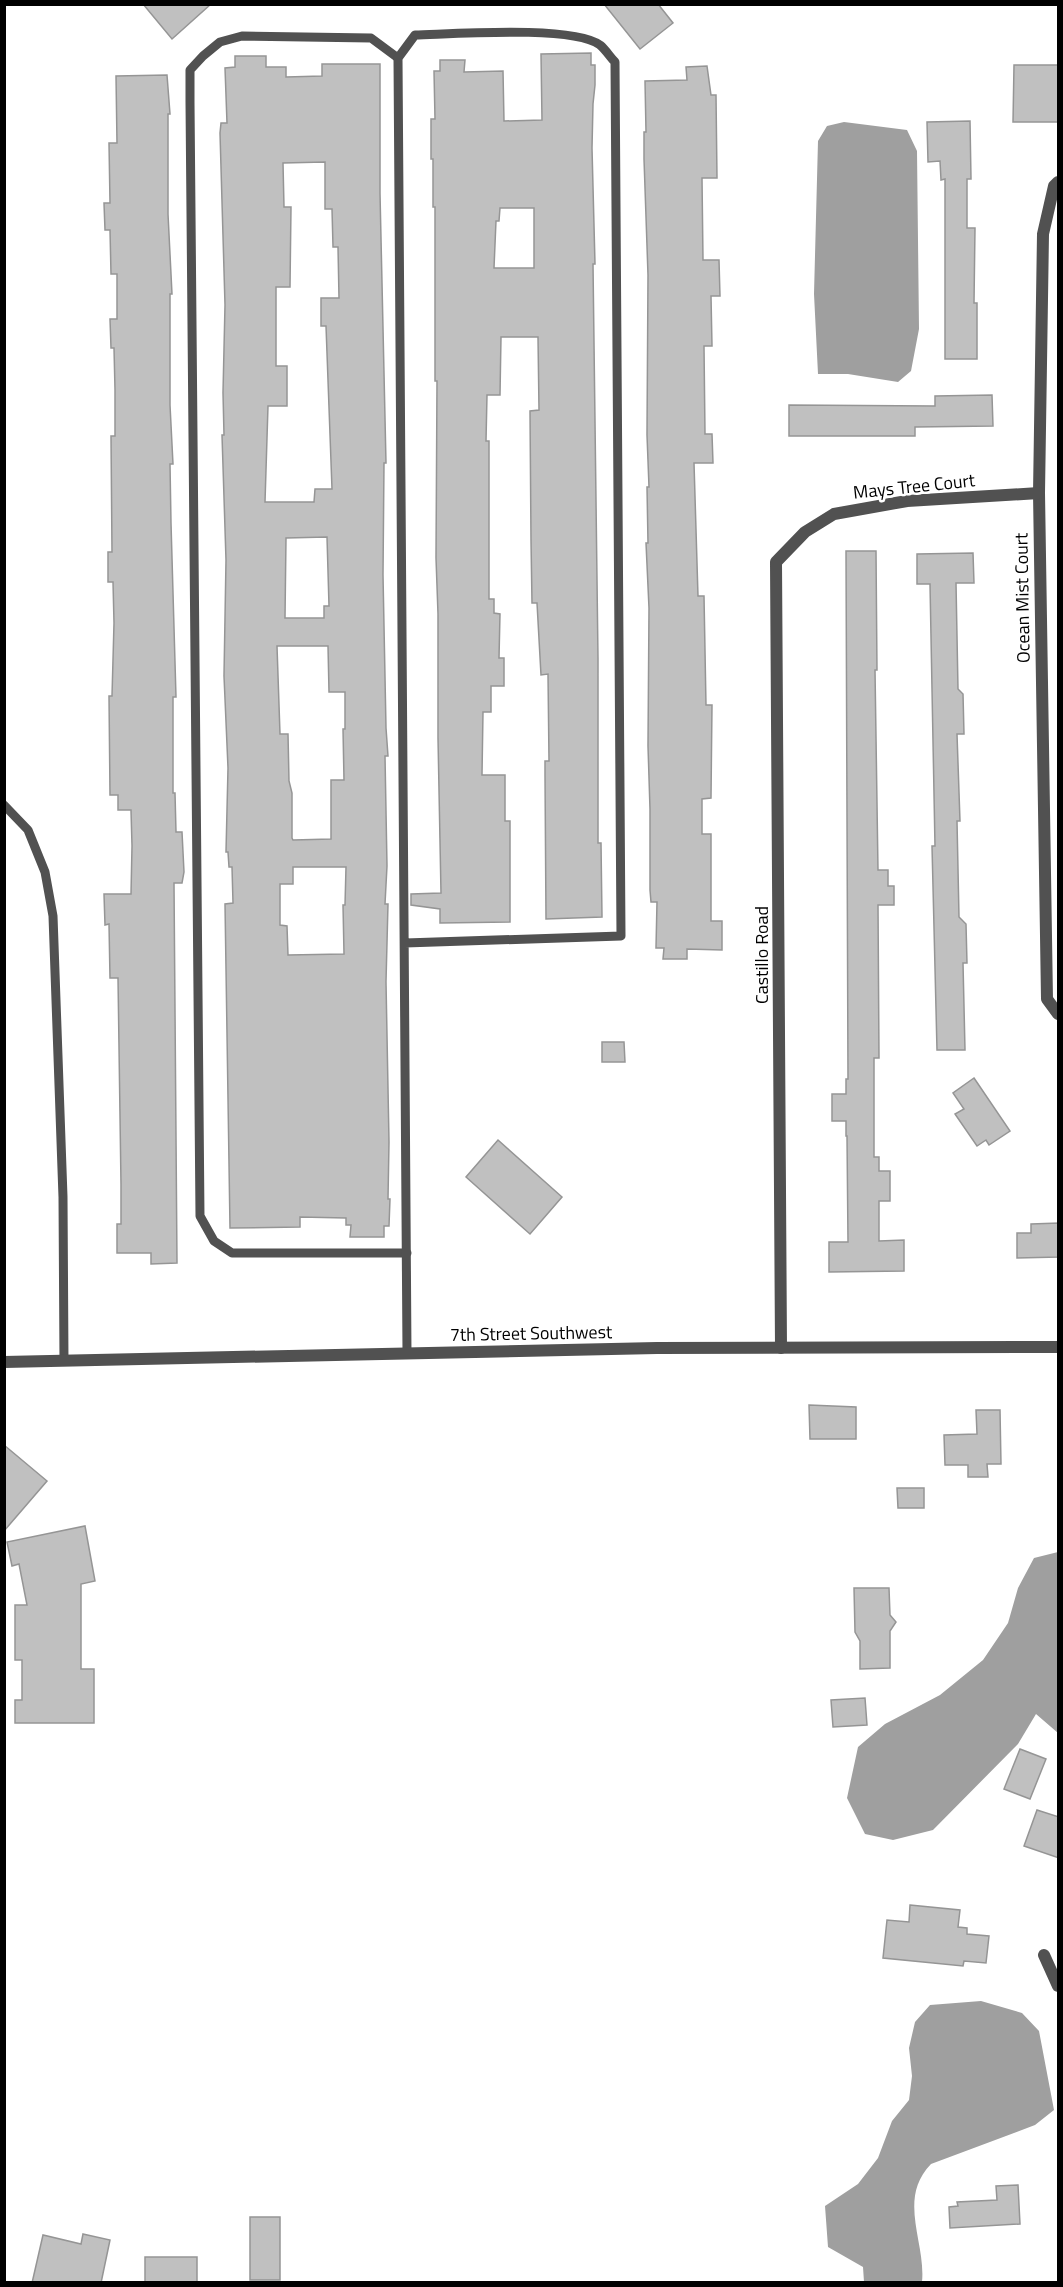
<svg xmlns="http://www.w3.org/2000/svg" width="1063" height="2287" viewBox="0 0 1063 2287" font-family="'Titillium Web',sans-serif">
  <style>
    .water { fill: #9f9f9f }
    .building { fill: #c0c0c0; stroke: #959595; stroke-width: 1.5; fill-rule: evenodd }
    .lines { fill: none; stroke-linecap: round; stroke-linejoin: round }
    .lane { stroke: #515151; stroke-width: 9 }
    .street { stroke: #515151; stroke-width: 12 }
    .labels { text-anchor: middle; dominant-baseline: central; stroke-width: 5; stroke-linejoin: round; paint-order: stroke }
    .street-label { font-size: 18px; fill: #000; stroke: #fff }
  </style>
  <rect width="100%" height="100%" fill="#fff"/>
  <g class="water">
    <path d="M844 122 907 130 917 151 919 329 911 371 898 382 848 374H818L814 294 818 141 827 126Z"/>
    <path d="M1058 1552V1733L1036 1714 1018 1744 933 1830 893 1840 865 1834 847 1798 858 1747 885 1724 940 1695 983 1660 1008 1623 1018 1588 1034 1558Z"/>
    <path d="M981 2001 1022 2013 1039 2031 1054 2110 1035 2125 931 2164C897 2199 926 2242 922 2282H864L863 2267 828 2247 825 2206 858 2184 878 2158 892 2121 909 2100 912 2076 909 2048 915 2022 930 2005Z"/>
  </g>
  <g class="building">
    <path d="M143 4H211L172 39Z"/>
    <path d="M604 4H658L673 23 640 49Z"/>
    <path d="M591 53V65H595V85L593 104 592 148 595 264H593L598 658V843H601L602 917 546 919 545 775V761H549L548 674 541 675 537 603H532L531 540 530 411 539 410 538 337H501L500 395H487L486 441H489V599H494V613L500 614 499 658H504V686H491V712H483L482 775H505V821H510V922L440 923V909L411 905V894L441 893 438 738V614L436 558 437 381H435V207H433V159H431V119H435L434 71H440V60H465L464 72 503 71 504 121 542 120 541 54ZM500 208H534V268H494L496 221H499Z"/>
    <path d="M235 56H266V67H286V77L322 76V64H380V193L386 463H384L383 575 386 728 388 756H385L387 866 385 904H388L386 982 389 1142 388 1199H390L389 1226H384V1237H350L351 1225H346V1218L300 1217V1227L230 1228 225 904 233 903 232 867H229L228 852H226L228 768 224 676 226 560 222 435H224L223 393 225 305 220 133 221 123H227L225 68 235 67ZM325 162V209H332L333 247H338L339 298H321V326H326L332 489H315L314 502H265L268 406H287V366H276V287H290L291 207H284L283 163ZM327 537 329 606H324V618H285L286 538ZM277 646H328L329 692H345V729H343L344 780H331V839L293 840 292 838V793L289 781 288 734H280ZM293 867H346L345 905H343L344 954 288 955 287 926 280 925V884H293Z"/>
    <path d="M1014 65H1059V122H1013Z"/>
    <path d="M707 66 711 95H716L717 178H702L703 260H719L720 296H711L712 346H704L705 434H712L713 463H694L698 596H704L706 705H712L711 798 702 799V834H711V921H722V950L687 949V959H663L664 948H656L657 902H651L650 890V809L648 746 649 608 646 543H648L647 487H649L647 435 648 275 644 159V132H646L645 81 687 80 686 67Z"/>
    <path d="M167 75 170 114H168V214L172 294H170V405L173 464H170L171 523 176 697H173V793H175L176 832H182L184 872 182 883H174L177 1263 151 1264V1253H117V1224H121V1184L118 978H110L109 924 105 925 104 894H131L132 846 131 810H118V795H110L109 696H112L114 623 113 582H108V552H112L111 436H115V390L114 348H111L110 319H117V274H111L110 230H105L104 203H110L109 143H117L116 76Z"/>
    <path d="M970 121 971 179H967V228H975L974 303H977V359H945V179L941 180 940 161 928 162 927 122Z"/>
    <path d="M992 395 993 426 915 427V436H789V405L935 406V396Z"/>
    <path d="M846 551H876L877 670H875L878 870H888V886H894V905H878L879 1058H874V1157H879V1171H890V1201H879V1241L904 1240V1271L829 1272V1242H848L847 1136H846V1121H832V1094H846V1079H848Z"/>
    <path d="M973 553 974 583H956L958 689 963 694 964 734H957L960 821H957L959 917 966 924 967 963H963L965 1050H937L932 846H935L930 584H917V554Z"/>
    <path d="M602 1042H624L625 1062H602Z"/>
    <path d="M974 1078 1010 1131 989 1145 986 1140 977 1146 955 1114 964 1109 953 1093Z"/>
    <path d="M498 1140 562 1197 530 1234 466 1177Z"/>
    <path d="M1059 1223V1257L1017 1258V1233H1031V1224Z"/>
    <path d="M809 1405 856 1407V1439H810Z"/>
    <path d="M976 1410H1000L1001 1464H987L988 1477H968V1465H945L944 1435 977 1434Z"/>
    <path d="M4 1445 47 1481 4 1531Z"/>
    <path d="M897 1488H924V1508H898Z"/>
    <path d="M85 1526 95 1581 81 1584V1669H94V1723H15V1700H22V1660H15V1605H27L19 1564 12 1566 7 1542Z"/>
    <path d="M854 1588H889L890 1615 896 1622 890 1631V1668L860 1669V1641L855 1632Z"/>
    <path d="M865 1698 867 1725 833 1727 831 1700Z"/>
    <path d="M1020 1749 1046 1759 1030 1799 1004 1789Z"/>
    <path d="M1037 1810 1059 1817V1858L1024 1846Z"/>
    <path d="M910 1905 960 1910 958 1927 967 1928V1934L989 1936 986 1963 964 1961 963 1966 883 1958 887 1920 909 1922Z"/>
    <path d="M1018 2185 1020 2224 950 2228 949 2207 958 2206 957 2202 997 2200 996 2186Z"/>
    <rect x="250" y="2217" width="30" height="63"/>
    <path d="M83 2234 110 2240 101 2283H32L43 2235 81 2244Z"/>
    <rect x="145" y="2257" width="52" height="26"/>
  </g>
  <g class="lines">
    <g class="lane">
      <path d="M398 58 371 38 242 36 220 42 203 56 190 70V102L200 1216 214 1241 232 1253H407"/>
      <path d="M4 805 28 830 45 872 53 916 63 1197 64 1361"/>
      <path d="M405 943 621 936 615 62C610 57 606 50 600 45 573 25 453 34 415 35L398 58C401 490 405 922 407 1353"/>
    </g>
    <g class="street">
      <path d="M1058 182 1054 186 1043 234 1039 493 1047 999 1058 1014"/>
      <path d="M781 1348 776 562 805 532 834 514 907 501 1039 493"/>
      <path d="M4 1362 657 1348 1058 1347"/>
      <path d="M1044 1955 1058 1986"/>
    </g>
  </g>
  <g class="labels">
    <g class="street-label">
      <text transform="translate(914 486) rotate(-6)">Mays Tree Court</text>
      <text transform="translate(1022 598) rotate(-91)">Ocean Mist Court</text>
      <text transform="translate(761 955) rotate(-90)">Castillo Road</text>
      <text transform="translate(531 1333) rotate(-1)">7th Street Southwest</text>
    </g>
  </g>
  <rect width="1063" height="2287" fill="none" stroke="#000000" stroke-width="12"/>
</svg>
